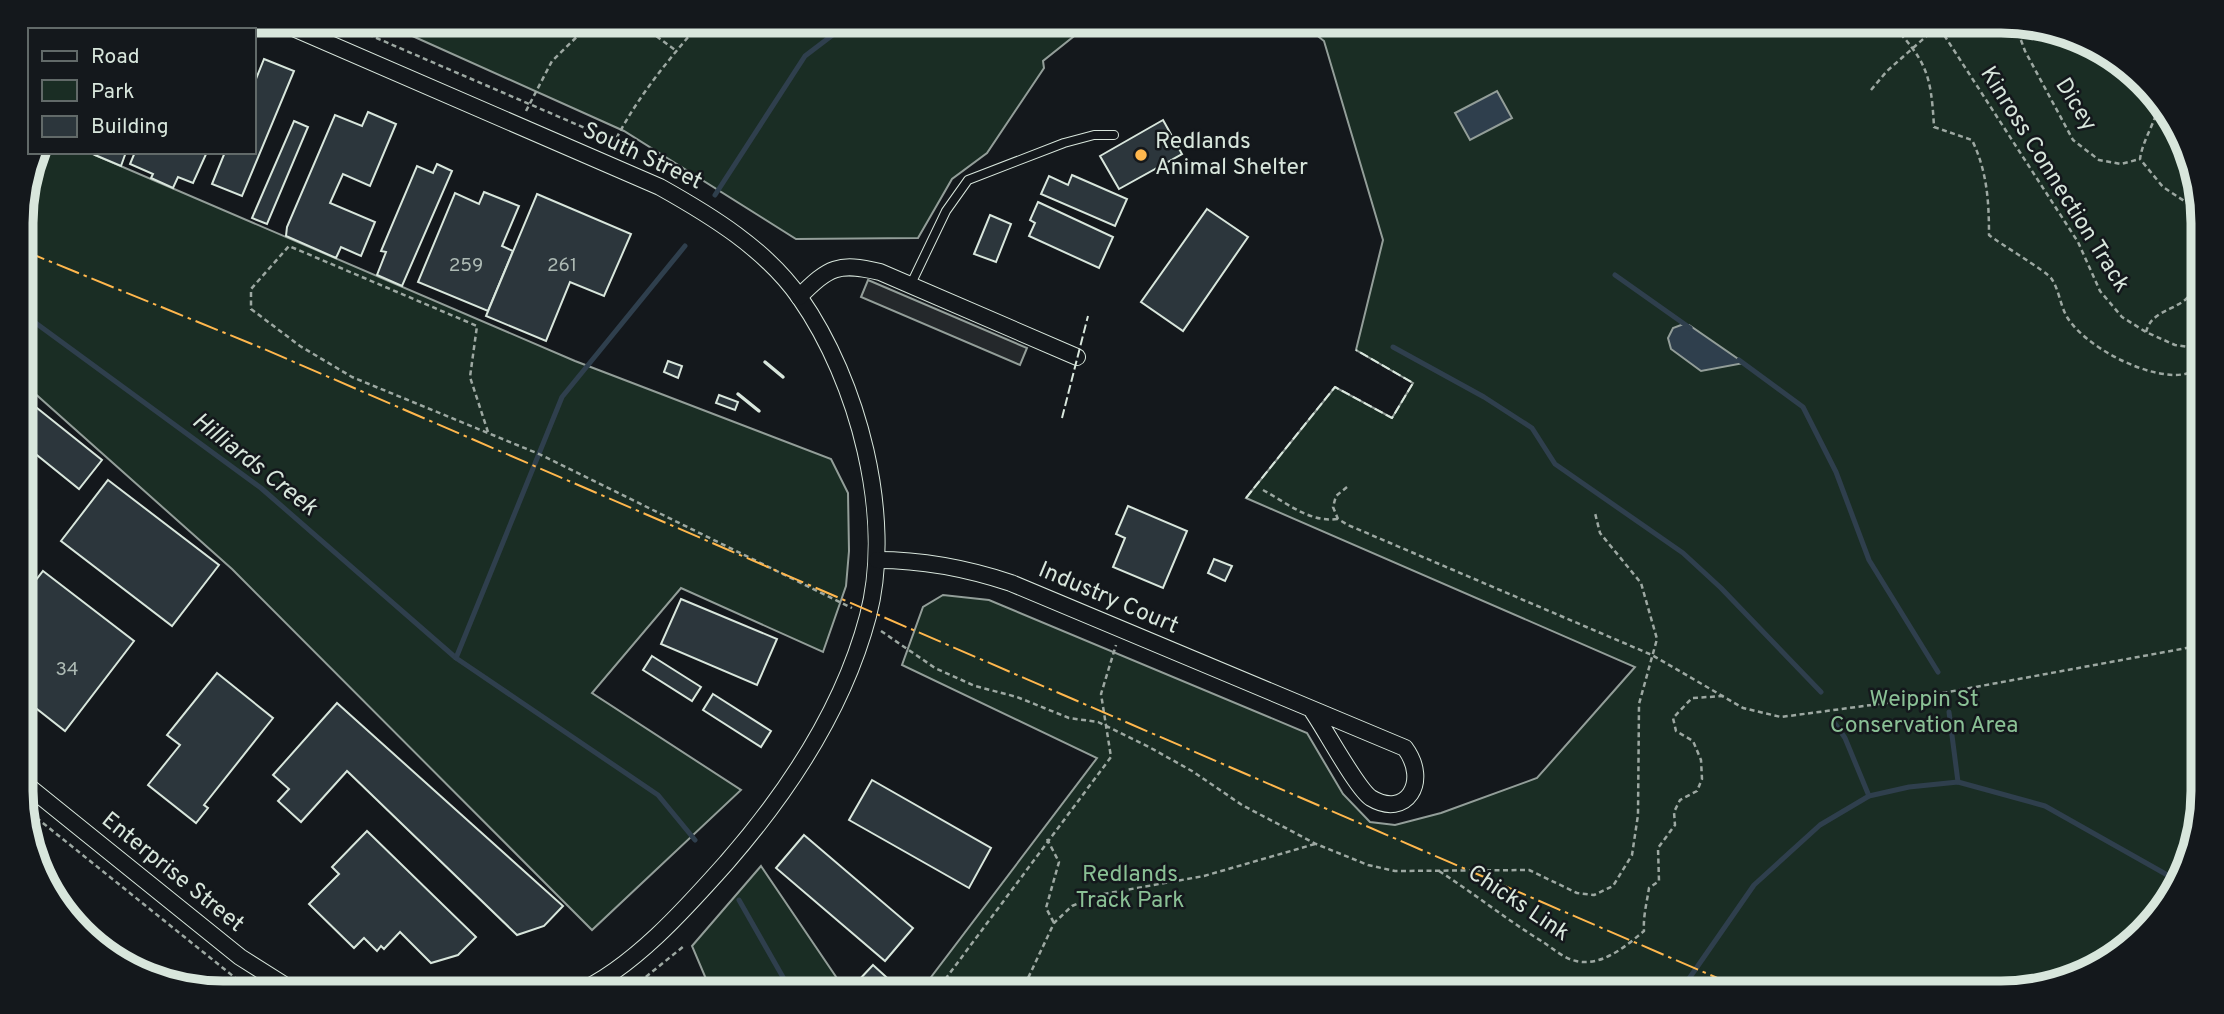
<svg xmlns="http://www.w3.org/2000/svg" width="2224" height="1014" viewBox="0 0 2224 1014" font-family="Overpass,sans-serif">
  <style>
    .green { fill: #1a2d24; stroke: #939e99; stroke-width: 2 }
    .parking { fill: #24282b; stroke: #939e99; stroke-width: 2 }
    .water { fill: #2f3f4d; stroke: #939e99; stroke-width: 2 }
    .lines { fill: none; stroke-linecap: round; stroke-linejoin: round }
    .stream { stroke: #2f3f4d; stroke-width: 5 }
    .building { fill: #2c363c; stroke: #d8e6dc; stroke-width: 2 }
    .lane-casing { stroke: #d8e6dc; stroke-width: 10 }
    .street-casing { stroke: #d8e6dc; stroke-width: 18 }
    .path { stroke: #9da8a2; stroke-width: 2.5; stroke-dasharray: 5 3.5; stroke-linecap: butt }
    .lane { stroke: #14181c; stroke-width: 8 }
    .street { stroke: #14181c; stroke-width: 16 }
    .fence { stroke: #d8e6dc; stroke-width: 2; stroke-dasharray: 9 3.5; stroke-linecap: butt }
    .wall { stroke: #d8e6dc; stroke-width: 3.5 }
    .power { stroke: #ffb74d; stroke-width: 2; stroke-dasharray: 24 5 3.5 5; stroke-linecap: butt }
    .poi-dot { fill: #ffb74d; stroke: #14181c; stroke-width: 2.5 }
    .labels { text-anchor: middle; dominant-baseline: central; stroke-width: 5; stroke-linejoin: round; paint-order: stroke }
    .number-label { font-size: 19px; fill: #adbab4 }
    .street-label { font-size: 23px; fill: #d8e6dc; stroke: #14181c }
    .poi-label { font-size: 23px; fill: #d8e6dc; stroke: #14181c; text-anchor: start }
    .park-label { font-size: 23px; fill: #8ac095; stroke: #14181c }
    .water-label { font-size: 24px; font-style: italic; fill: #d8e6dc; stroke: #14181c }
    .rim { fill: none; stroke: #d8e6dc; stroke-width: 9 }
  </style>
  <rect width="100%" height="100%" fill="#14181c"/>
  <g class="green">
    <path d="M379 21H1093L1043 61 1044 68 987 153 952 179 918 238 796 239 624 131Z"/>
    <path d="M1299 21H2001L2079 37 2162 100 2201 197 2203 792 2187 869 2114 959 2014 993H919L1097 758 902 665 923 607 943 595 989 600 1307 733 1343 794 1370 822 1395 825 1441 813 1537 778 1635 667 1246 498 1335 387 1392 418 1413 383 1356 350 1383 240 1324 41Z"/>
    <path d="M37 152H88L575 361 831 459 848 493 849 551 846 586 823 652 681 588 592 693 741 790 592 930 232 569 22 382 21 209Z"/>
    <path d="M761 866 847 993H712L692 946Z"/>
  </g>
  <path class="parking" d="M868 280 1027 348 1020 365 861 297Z"/>
  <g class="water">
    <path d="M1497 91 1512 118 1470 140 1455 113Z"/>
    <path d="M1681 325H1689L1744 363 1701 371 1671 349 1668 338 1673 328Z"/>
  </g>
  <g class="lines">
    <g class="stream">
      <path d="M715 195 805 56 851 21"/>
      <path d="M1615 275 1690 328"/>
      <path d="M22 313 261 488 456 658 658 795 695 840"/>
      <path d="M1393 347 1484 397 1532 428 1555 464 1683 553 1721 588 1821 692"/>
      <path d="M1739 360 1803 407 1836 472 1869 560 1938 672"/>
      <path d="M456 658 562 397 685 246"/>
      <path d="M1949 712 1958 782"/>
      <path d="M1834 722 1845 738 1869 796"/>
      <path d="M739 900 792 993"/>
      <path d="M1679 993 1754 885 1820 825 1869 796 1909 787 1958 782 2045 806 2178 881"/>
    </g>
  </g>
  <g class="building">
    <path d="M264 59 294 71 242 196 212 184 225 152H254V84Z"/>
    <path d="M368 112 396 124 370 186 343 174 330 203 375 222 361 256 341 247 336 258 286 236 287 227 335 115 362 126Z"/>
    <path d="M1163 120 1182 154 1119 189 1100 156Z"/>
    <path d="M294 121 308 127 267 224 252 218Z"/>
    <path d="M97 152H126L121 166 95 155Z"/>
    <path d="M135 152H207L193 183 178 177 173 188 151 178 153 174 130 164Z"/>
    <path d="M437 164 452 171 402 286 377 275 386 252 381 251 417 166 433 173Z"/>
    <path d="M1072 175 1127 199 1115 226 1041 194 1049 176 1068 185Z"/>
    <path d="M484 192 519 206 502 246 513 251 488 311 418 282 455 193 479 204Z"/>
    <path d="M537 194 631 234 604 296 570 282 546 341 486 316Z"/>
    <path d="M1038 202 1113 237 1099 268 1029 236 1035 223 1030 220Z"/>
    <path d="M1207 209 1248 237 1183 331 1141 302Z"/>
    <path d="M990 215 1011 224 996 262 974 254Z"/>
    <path d="M668 361 682 366 678 378 664 372Z"/>
    <path d="M719 395 738 402 735 410 716 403Z"/>
    <path d="M22 396 102 460 79 489 22 443Z"/>
    <path d="M108 480 219 565 172 626 61 541Z"/>
    <path d="M1128 506 1187 531 1163 588 1113 567 1125 538 1116 534Z"/>
    <path d="M1214 559 1232 566 1225 581 1208 573Z"/>
    <path d="M43 571 134 641 65 731 23 698 22 598Z"/>
    <path d="M681 599 777 639 757 685 661 644Z"/>
    <path d="M652 656 701 687 692 701 643 670Z"/>
    <path d="M217 673 273 718 204 805 208 808 196 823 148 785 180 745 167 735Z"/>
    <path d="M713 694 771 731 761 747 703 710Z"/>
    <path d="M337 703 563 906 544 926 517 935 347 771 301 822 278 801 289 789 273 775Z"/>
    <path d="M872 780 991 848 969 888 849 820Z"/>
    <path d="M367 831 476 937 458 955 431 963 400 932 384 949 381 946 377 951 364 938 354 948 309 904 339 874 332 867Z"/>
    <path d="M804 835 913 928 885 961 776 868Z"/>
    <path d="M873 965 895 985 888 993H871L858 981Z"/>
  </g>
  <g class="lines">
    <g class="lane-casing">
      <path id="lane" d="M910 286 946 211 968 180 1064 143 1094 135H1114"/>
    </g>
    <g class="street-casing">
      <g id="street">
        <path d="M277 21 660 187C710 215 766 249 800 298 858 381 894 516 868 616 844 707 788 792 727 862 687 907 632 969 576 993"/>
        <path d="M799 297C829 267 838 262 880 272L1077 357"/>
        <path d="M877 560C925 560 966 568 1011 583L1405 748C1430 782 1406 819 1371 798 1357 789 1325 729 1313 712"/>
        <path d="M23 782 240 957 297 993"/>
      </g>
    </g>
    <g class="path">
      <path d="M337 21 615 141C638 96 669 59 702 21"/>
      <path d="M636 21 675 50"/>
      <path d="M1889 21C1926 61 1931 72 1934 127L1972 140C1987 171 1989 201 1989 235 1999 243 2047 272 2051 278 2059 289 2060 305 2067 317 2085 347 2150 381 2185 374 2191 373 2197 367 2202 362"/>
      <path d="M1935 21 2078 242 2100 291 2122 317 2146 332 2175 345 2202 349"/>
      <path d="M2015 24 2025 51 2073 140 2099 160 2121 164 2140 159"/>
      <path d="M1871 90 1887 71 1939 25"/>
      <path d="M2160 99C2157 121 2143 138 2140 159L2163 187 2195 208 2201 224"/>
      <path d="M526 111 552 61 593 21"/>
      <path d="M2146 332C2151 312 2171 311 2185 300 2193 294 2196 278 2202 270"/>
      <path d="M488 432 470 377 477 326 289 246 251 289V309L300 346 352 377 539 454 852 608"/>
      <path d="M1347 487 1336 496 1333 507 1338 519 1348 525 1652 655 1743 708 1781 717 1894 702 2203 645"/>
      <path d="M1263 490C1287 503 1310 523 1338 519"/>
      <path d="M881 631 935 668 975 686 1017 697 1069 718 1098 722 1149 747 1192 771 1242 805 1316 844 1368 865 1395 871 1529 870 1577 893 1594 895 1613 886 1632 855 1638 815 1639 704 1657 639 1641 583 1600 533 1595 513"/>
      <path d="M23 807 254 993"/>
      <path d="M1047 839 1059 862 1046 908 1054 923"/>
      <path d="M1439 871C1475 894 1507 920 1543 942 1552 948 1565 959 1576 961 1602 967 1626 946 1644 931 1643 916 1647 902 1649 888L1659 881 1658 848 1675 825 1674 812 1680 800 1697 791 1702 779 1701 760 1693 741 1676 731 1673 718 1692 698 1724 696"/>
      <path d="M626 993 684 946"/>
      <path d="M935 993 1111 757 1101 694 1116 645"/>
      <path d="M1021 993 1054 923 1072 906 1098 895 1204 876 1315 844"/>
    </g>
    <use href="#lane" class="lane"/>
    <use href="#street" class="street"/>
    <g class="fence">
      <path d="M1062 418 1088 316"/>
      <path d="M1246 498 1335 387 1392 418 1413 383 1356 350"/>
    </g>
    <g class="wall">
      <path d="M765 362 783 377"/>
      <path d="M738 394 759 411"/>
    </g>
    <path class="power" d="M22 250 264 349 1752 993"/>
  </g>
  <circle class="poi-dot" cx="1141" cy="155" r="7"/>
  <g class="labels">
    <g class="number-label">
      <text x="466" y="266">259</text>
      <text x="562" y="266">261</text>
      <text x="67" y="670">34</text>
    </g>
    <g class="street-label">
      <text transform="translate(2075 105) rotate(58)">Dicey</text>
      <text transform="translate(642 157) rotate(25)">South Street</text>
      <text transform="translate(2054 180) rotate(58)">Kinross Connection Track</text>
      <text transform="translate(1108 599) rotate(23)">Industry Court</text>
      <text transform="translate(172 873) rotate(39)">Enterprise Street</text>
      <text transform="translate(1518 904) rotate(34)">Chicks Link</text>
    </g>
    <g class="poi-label">
      <text x="1155" y="142">Redlands<tspan x="1155" dy="26">Animal Shelter</tspan></text>
    </g>
    <g class="park-label">
      <text x="1924" y="700">Weippin St<tspan x="1924" dy="26">Conservation Area</tspan></text>
      <text x="1130" y="875">Redlands<tspan x="1130" dy="26">Track Park</tspan></text>
    </g>
    <g class="water-label">
      <text transform="translate(254 465) rotate(38)">Hilliards Creek</text>
    </g>
  </g>
  <path d="M0 0H2224V1014H0ZM223 33H2001A190 190 0 0 1 2191 223V791A190 190 0 0 1 2001 981H223A190 190 0 0 1 33 791V223A190 190 0 0 1 223 33Z" fill="#14181c" fill-rule="evenodd"/>
  <path class="rim" d="M223 33H2001A190 190 0 0 1 2191 223V791A190 190 0 0 1 2001 981H223A190 190 0 0 1 33 791V223A190 190 0 0 1 223 33Z"/>
  <rect x="28" y="28" width="228" height="126" fill="#14181c" stroke="#626a69" stroke-width="2"/>
  <rect x="42" y="51" width="35" height="10" fill="#14181c" stroke="#626a69" stroke-width="2"/>
  <text x="91" y="63" font-size="21" fill="#d8e6dc">Road</text>
  <rect x="42" y="80" width="35" height="21" fill="#1a2d24" stroke="#626a69" stroke-width="2"/>
  <text x="91" y="98" font-size="21" fill="#d8e6dc">Park</text>
  <rect x="42" y="116" width="35" height="21" fill="#2c363c" stroke="#626a69" stroke-width="2"/>
  <text x="91" y="133" font-size="21" fill="#d8e6dc">Building</text>
</svg>
